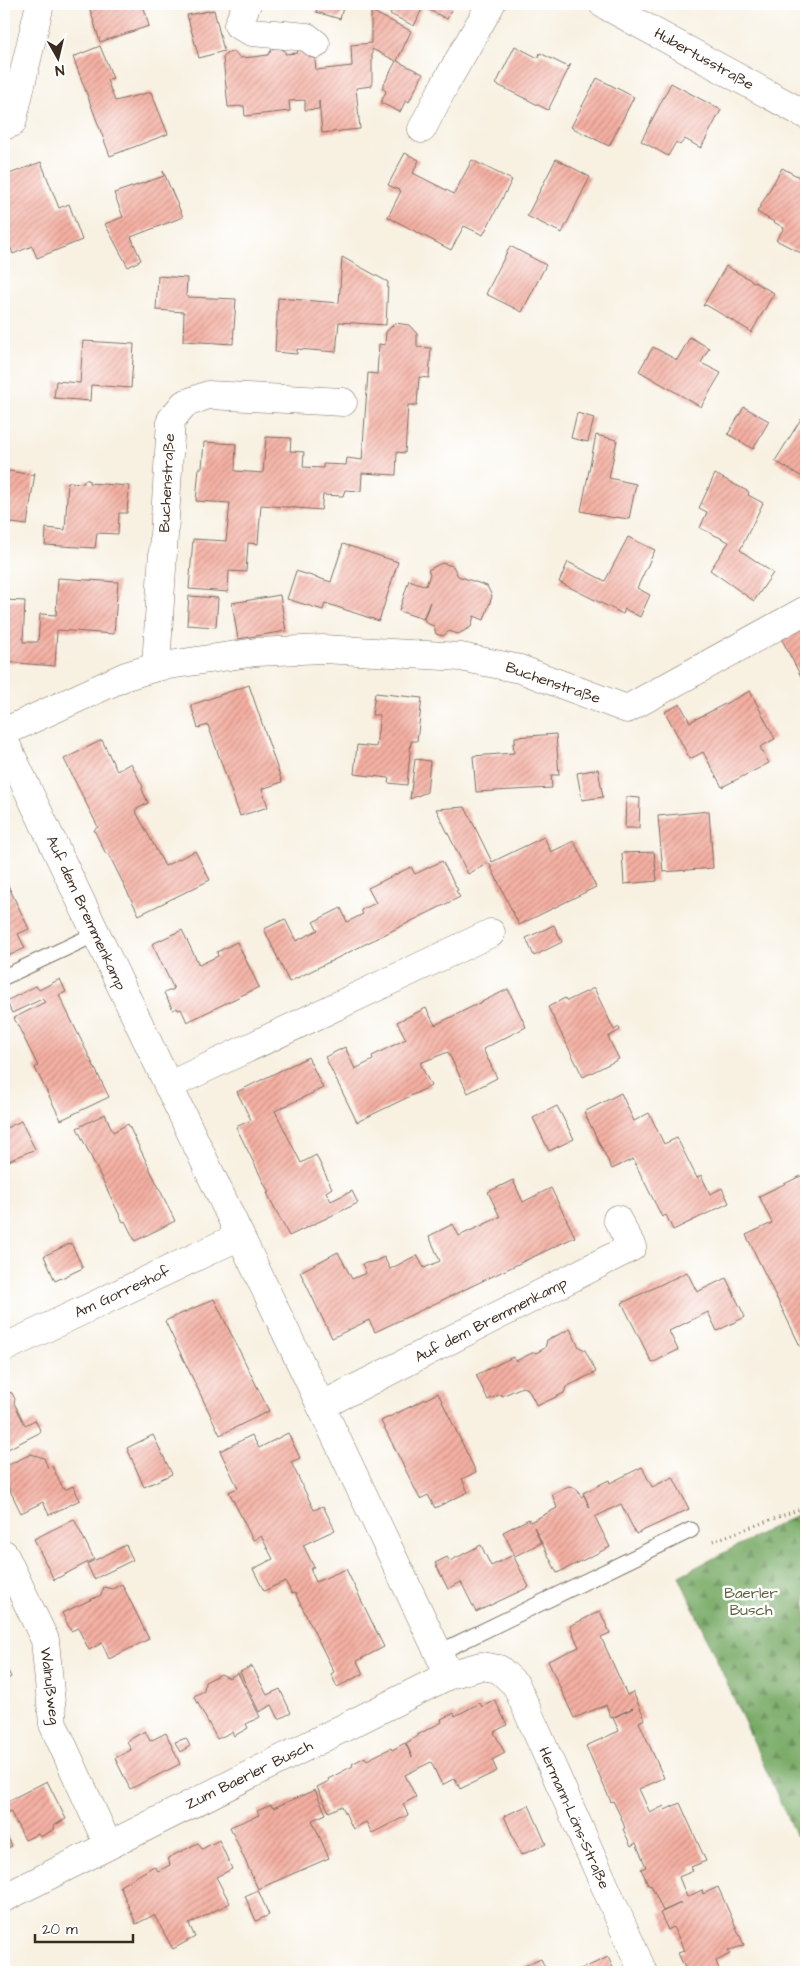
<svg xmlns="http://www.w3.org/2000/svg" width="810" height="1976" viewBox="0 0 810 1976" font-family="'Architects Daughter',sans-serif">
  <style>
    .forest { fill: url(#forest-firs); stroke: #586a41 }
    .building { fill: url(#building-hatch) }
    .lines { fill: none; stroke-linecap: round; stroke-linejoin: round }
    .lane-casing { stroke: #7d7063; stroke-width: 17 }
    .street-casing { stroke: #7d7063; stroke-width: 29 }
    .path { stroke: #7d7063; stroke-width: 3; stroke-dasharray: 1 4; stroke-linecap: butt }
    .lane { stroke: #fff; stroke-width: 15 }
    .street { stroke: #fff; stroke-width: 28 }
    .labels { text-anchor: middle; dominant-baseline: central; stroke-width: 5; stroke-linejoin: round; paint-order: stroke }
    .street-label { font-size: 15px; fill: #3b2a1e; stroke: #fff }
    .park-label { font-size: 15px; fill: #5a603b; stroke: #fff }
  </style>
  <defs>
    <pattern id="forest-firs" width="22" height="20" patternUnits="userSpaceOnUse" patternTransform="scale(1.25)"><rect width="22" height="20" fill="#76a964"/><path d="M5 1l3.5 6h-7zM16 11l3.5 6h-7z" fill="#628a52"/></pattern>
    <pattern id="building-hatch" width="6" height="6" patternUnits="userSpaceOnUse" patternTransform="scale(1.25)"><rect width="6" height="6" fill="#f5b0a3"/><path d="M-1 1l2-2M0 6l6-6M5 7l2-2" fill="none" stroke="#c88f84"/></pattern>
  </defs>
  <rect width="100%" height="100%" fill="#fff"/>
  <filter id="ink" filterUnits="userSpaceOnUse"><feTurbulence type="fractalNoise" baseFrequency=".02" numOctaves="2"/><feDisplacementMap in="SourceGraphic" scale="10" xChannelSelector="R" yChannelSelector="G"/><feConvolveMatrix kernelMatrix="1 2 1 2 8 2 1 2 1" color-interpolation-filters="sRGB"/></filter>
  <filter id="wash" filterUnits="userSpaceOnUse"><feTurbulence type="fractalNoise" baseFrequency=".0096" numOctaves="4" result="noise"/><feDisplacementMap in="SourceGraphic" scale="20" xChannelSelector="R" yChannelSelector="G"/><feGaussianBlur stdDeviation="1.12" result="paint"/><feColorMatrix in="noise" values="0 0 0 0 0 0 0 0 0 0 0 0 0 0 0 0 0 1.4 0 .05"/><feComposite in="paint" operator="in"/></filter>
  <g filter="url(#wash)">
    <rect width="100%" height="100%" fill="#f8f1e2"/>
    <path class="forest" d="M806 1510V1836L796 1837 679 1576Z"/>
    <g id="blocks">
      <g class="building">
        <path d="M96 4H143L149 26 100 42 89 6Z"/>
        <path d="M319 4H344L340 19 316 12Z"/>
        <path d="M395 4H454L447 19 423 7 414 26 390 14Z"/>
        <path d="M214 10 224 51 199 58 187 15Z"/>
        <path d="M371 11 411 31 397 61 423 74 409 102 406 100 400 112 381 103 386 91 382 88 396 61 372 49V86L356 88 360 129 322 133 319 101V109L305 110V100L289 101 290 111 245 116 244 106 228 107 223 58 227 53 235 52 240 58 253 57 268 55 273 48H280L285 51V54L297 53 301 46 314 50 316 70 352 66 351 45 371 43Z"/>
        <path d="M100 46 113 78 107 80 115 101 151 92 168 134 110 156 73 57Z"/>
        <path d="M515 46 538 58 540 53 568 67 571 64 548 110 496 84Z"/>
        <path d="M597 78 634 97 609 146 571 127Z"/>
        <path d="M671 83 721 110 701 148 685 139 680 145 676 142 668 156 641 141Z"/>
        <path d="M405 153 419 160 413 173 454 194 472 160 512 180 483 235 464 226 451 250 388 217 401 191 388 185Z"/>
        <path d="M556 159 590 177 562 233 527 216Z"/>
        <path d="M41 162 59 208 69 204 82 240 37 258 32 246 13 254 4 230V176Z"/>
        <path d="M782 168 799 177 803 171 806 173V252L801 253 776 240 784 228 757 212Z"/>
        <path d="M163 171 183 217 131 237 141 260 128 267 105 224 123 217 114 193 164 176Z"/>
        <path d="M510 246 546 265 522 312 486 294Z"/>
        <path d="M342 257 388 282 386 325 339 322 336 352 297 349V354L275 352 278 298 339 303Z"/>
        <path d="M726 266 774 293 751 333 750 331 706 305 703 306Z"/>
        <path d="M158 276 187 278 186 296 187 297 236 299 233 344 184 341 183 342 184 312 156 310Z"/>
        <path d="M395 323 409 325 417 334V347L431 348 429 378 419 377 417 405H408L405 453 397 452 396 475 362 473 361 491 345 490 343 496 323 495 321 510 261 505 258 544 248 543 246 572 229 571 228 592 189 589 193 539 226 541 230 503 196 501 199 468H202L204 442 236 444 235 471 263 473 266 437 291 438 290 451 304 452 303 467 323 468V464L346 465 347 458 362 460 368 373 377 374 379 344 385 345 386 332Z"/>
        <path d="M690 337 709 348 701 363 721 373 701 407 639 371 653 347 677 360Z"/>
        <path d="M83 341 134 344 131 388 91 385 90 401 54 398 56 381 80 383Z"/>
        <path d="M744 407 769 421 753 449 728 434Z"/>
        <path d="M577 413 594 418 588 442 571 438Z"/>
        <path d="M801 419 806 422V479L775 461Z"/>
        <path d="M596 435 617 440 609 478 636 484 629 519 615 517 614 518 581 511Z"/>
        <path d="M4 470 32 475 33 473H35L27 525 4 522Z"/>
        <path d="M715 474 749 492 748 495 763 503 740 550 773 573 754 601 710 570 729 542 700 528 707 512 699 508Z"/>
        <path d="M84 480H89V483L129 486 127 513H119L118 534 97 533 95 548 45 545 46 528 65 530 68 482 84 483Z"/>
        <path d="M628 537 655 550 637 588 650 595 640 617 625 609 623 614 559 582 568 562 605 581Z"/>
        <path d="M343 544 398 562 379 621 325 603 323 610 287 599 296 571 331 582Z"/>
        <path d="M442 563 453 566 458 576 487 586 492 596 484 620 474 616 471 627 458 634 449 631 443 636 436 634 434 626 426 623 424 619 430 602 423 619 399 611 409 580 426 586 430 574 428 570Z"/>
        <path d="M58 578 118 582 114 634 57 630 55 666 4 662V600L25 601 23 642H38L40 614 56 615Z"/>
        <path d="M280 595 286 631 238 639 232 603Z"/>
        <path d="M189 596 218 598 216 627 187 625Z"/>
        <path d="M806 622V686L780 636Z"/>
        <path d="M249 685 282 782 262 789 268 807 240 816 208 725 198 728 191 705Z"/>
        <path d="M750 691 775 739 760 747 769 763 722 787 703 752 690 759 665 712 680 704 690 722Z"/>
        <path d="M375 693 422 698 417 741H411L407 785 388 783 389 778 354 774 357 745 376 747 380 715H372Z"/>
        <path d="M556 734 559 775H551L552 788 476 792 473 756 514 753 513 743H515V737Z"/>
        <path d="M102 740 117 771 131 763 143 787 142 789 148 803 135 810 165 866 195 851 210 880 139 915 108 853 106 854 94 830 98 827 64 759Z"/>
        <path d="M415 759 430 761 427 792 410 799Z"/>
        <path d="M598 769 603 797 582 800 577 773Z"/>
        <path d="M626 797 640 798 639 828H625Z"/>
        <path d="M465 807 492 862 544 837 551 852 574 841 596 887 519 925 489 863 468 874 436 809Z"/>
        <path d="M709 811 713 868 663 872 658 816Z"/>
        <path d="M654 852 657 881 624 884 622 853Z"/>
        <path d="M442 861 458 890 456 891 460 897 289 982 264 929 285 919 296 941 318 930 313 922 341 908 347 922 363 914 361 910 376 903 368 888 411 867 415 874Z"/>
        <path d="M4 877 29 929 18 934 25 948 4 958Z"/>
        <path d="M554 925 562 942 534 956 526 938Z"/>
        <path d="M182 930 199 965 218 956 217 952 237 942 259 987 187 1022 181 1009 178 1010 177 1008 173 1010 164 993 174 989 152 944Z"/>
        <path d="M60 979 66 992 59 995 109 1097 61 1120 35 1068 38 1066 14 1018 45 1002 42 999 12 1013 6 1001 36 986 39 990Z"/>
        <path d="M594 988 614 1030 619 1027 620 1030 608 1037 619 1059 583 1077 548 1007 565 998 567 1001Z"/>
        <path d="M508 989 526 1027 483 1049 497 1078 468 1093 448 1052 420 1063 431 1086 357 1122 325 1057 345 1047 355 1069 373 1060 372 1056 406 1039 397 1022 426 1008 435 1025Z"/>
        <path d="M308 1057 323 1088 275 1111 301 1163 316 1155 332 1188 326 1192 331 1201 352 1191 358 1203 289 1236 267 1193H269L236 1127 251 1120 237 1092Z"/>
        <path d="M621 1093 634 1121 649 1113 664 1144 677 1138 697 1178 701 1175 710 1194 722 1188 729 1203 673 1230 666 1215 662 1217 633 1159 612 1169 584 1112Z"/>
        <path d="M557 1106 574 1139 549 1151 533 1118Z"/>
        <path d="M105 1114 113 1132 128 1124 175 1221 135 1241 125 1221 123 1222 77 1128Z"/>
        <path d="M21 1121 35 1149 4 1163V1129Z"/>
        <path d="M805 1174 806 1177V1358L746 1235 772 1223 759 1196Z"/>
        <path d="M513 1180 523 1202 551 1188 575 1237 375 1332 369 1320 332 1338 300 1272 338 1252 352 1279 366 1273 362 1264 376 1261 384 1257 390 1269 417 1255 424 1268 440 1261 429 1236 453 1224 459 1236 500 1217 488 1192Z"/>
        <path d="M71 1243 83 1268 55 1281 44 1256Z"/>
        <path d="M687 1272 697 1292 726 1278 745 1317 717 1331 708 1312 669 1331 678 1350 652 1363 622 1303Z"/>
        <path d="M214 1299 269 1411 220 1435 165 1321Z"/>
        <path d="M570 1329 579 1347 585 1350 596 1372 566 1387 564 1393 537 1406 528 1389 522 1387 502 1396 501 1394 488 1400 476 1375 513 1357 516 1361 534 1352 536 1353 545 1348 547 1340Z"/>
        <path d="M5 1391 12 1393 15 1399 14 1403 25 1425 35 1420 41 1432 4 1451V1392Z"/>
        <path d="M438 1393 476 1472 462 1479 468 1492 435 1508 428 1495 420 1499 381 1421Z"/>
        <path d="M288 1433 300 1458 291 1462 314 1510 323 1506 335 1530 303 1545 314 1567 310 1569 316 1582 346 1569 384 1647 357 1661 363 1674 337 1687 331 1674 334 1672 295 1593 292 1594 285 1581 264 1591 253 1569 273 1559 261 1536 253 1540 229 1492 238 1488 220 1451 252 1435 259 1448Z"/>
        <path d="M153 1435 172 1474 144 1487 127 1448Z"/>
        <path d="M31 1454 44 1458 48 1468 52 1466 64 1490 73 1486 80 1500 49 1515 43 1502 21 1513 4 1478V1467Z"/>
        <path d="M642 1467 652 1487 673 1477 689 1509 636 1534 621 1504 595 1517 610 1547 557 1573 534 1527 541 1543 515 1556 503 1532 529 1519 530 1522 557 1508 552 1494 569 1486 573 1487 577 1489 581 1497 584 1495 590 1508 583 1493 609 1480 610 1483Z"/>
        <path d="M74 1519 94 1559 54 1580 34 1539Z"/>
        <path d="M126 1545 133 1560 94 1579 87 1564Z"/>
        <path d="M481 1545 491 1566 513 1555 529 1587 476 1612 461 1582 448 1589 435 1563 447 1557 450 1561Z"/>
        <path d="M122 1584 149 1639 109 1659 102 1643 89 1650 78 1628 71 1631 62 1613 101 1595 104 1587 112 1589Z"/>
        <path d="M600 1611 610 1633 601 1637 627 1695 633 1692 645 1719 639 1722 664 1778 639 1789 650 1813 664 1806 665 1810 680 1803 706 1861 691 1867 693 1871 679 1877 687 1897 702 1890 703 1894 718 1887 744 1945 728 1951 730 1954 716 1961 720 1972H690L688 1969 686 1970 678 1953 684 1951 679 1939 673 1927 668 1930 660 1913 681 1903 663 1911 651 1885 649 1886 641 1869 646 1867 636 1843 631 1846 623 1829 625 1828 620 1815 613 1801 611 1802 586 1746 619 1731 613 1718 633 1708 611 1718 606 1705 574 1718 548 1661 579 1647 570 1626Z"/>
        <path d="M4 1663 11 1677 4 1681Z"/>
        <path d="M252 1666 267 1695 280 1689 291 1713 279 1719 272 1705 259 1712 240 1672Z"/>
        <path d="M238 1673 260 1717 246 1724 248 1728 234 1736 232 1732 217 1739 194 1696 204 1691 205 1682 221 1674 229 1678Z"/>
        <path d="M495 1700 507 1725 494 1732 505 1753 492 1760 497 1771 460 1789 455 1778 442 1785 431 1762 405 1775 416 1797 403 1804 408 1815 372 1833 366 1822 353 1829 342 1806 329 1812 317 1787 329 1781 328 1779 353 1766 352 1764 365 1757 367 1760 391 1748 392 1750 405 1743 412 1757 406 1743 418 1736 417 1735 442 1722 441 1719 454 1713 455 1716 480 1703 482 1707Z"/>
        <path d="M145 1731 150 1741 166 1733 180 1764 130 1789 115 1758 131 1750 127 1741Z"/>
        <path d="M186 1738 190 1746 180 1752 175 1742Z"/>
        <path d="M47 1781 66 1819 53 1826 55 1829 40 1837 38 1834 25 1840 10 1811 4 1814V1798L6 1802Z"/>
        <path d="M315 1790 326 1814 312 1820 329 1858 258 1889 230 1827 259 1815 257 1811 271 1805 273 1808Z"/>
        <path d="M529 1805 546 1844 521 1855 504 1816Z"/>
        <path d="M4 1830 12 1846 4 1850Z"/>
        <path d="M219 1840 232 1869 216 1877 230 1903 189 1924 195 1937 173 1949 154 1915 136 1924 120 1886 154 1866 158 1871 170 1865 168 1858 198 1843 202 1849Z"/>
        <path d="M258 1890 269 1915 256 1921 245 1896Z"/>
        <path d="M608 1957 615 1972H573L595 1963Z"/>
        <path d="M541 1959 547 1972H510Z"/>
      </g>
    </g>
  </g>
  <g filter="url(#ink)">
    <use href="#blocks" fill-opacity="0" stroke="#7d7063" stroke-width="1"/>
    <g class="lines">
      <g class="lane-casing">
        <g id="lane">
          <path d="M4 977 96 934"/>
          <path d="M438 1653 691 1530"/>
        </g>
      </g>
      <g class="street-casing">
        <g id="street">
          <path d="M247 4 238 25 252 32 307 37 316 44"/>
          <path d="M603 4 806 115"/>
          <path d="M4 126 12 123 40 4"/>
          <path d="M422 129 444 86 491 4"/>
          <path d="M156 667 171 420 184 404 208 395 343 402"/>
          <path d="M4 732 126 676 156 667 256 652 323 649 461 657 520 669 627 709 806 610"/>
          <path d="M4 740 449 1675"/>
          <path d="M168 1086 491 933"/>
          <path d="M4 1348 240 1236"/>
          <path d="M321 1406 632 1247 617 1219"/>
          <path d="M4 1554 45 1640 53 1724 108 1845"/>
          <path d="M4 1898 449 1675 481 1666 499 1669 516 1685 643 1972"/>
        </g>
      </g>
      <path class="path" d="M713 1541 806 1507"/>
      <use href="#lane" class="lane"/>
      <use href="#street" class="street"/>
    </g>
  </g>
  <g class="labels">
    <g class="street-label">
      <text transform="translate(704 59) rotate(29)">Hubertusstraße</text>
      <text transform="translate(167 483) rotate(-87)">Buchenstraße</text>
      <text transform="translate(553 683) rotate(19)">Buchenstraße</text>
      <text transform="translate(86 913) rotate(65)">Auf dem Bremmenkamp</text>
      <text transform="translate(122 1292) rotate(-25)">Am Gorreshof</text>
      <text transform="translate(491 1320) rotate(-27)">Auf dem Bremmenkamp</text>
      <text transform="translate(50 1686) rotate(83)">Walnußweg</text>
      <text transform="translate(249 1775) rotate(-26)">Zum Baerler Busch</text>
      <text transform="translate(574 1818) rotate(66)">Hermann-Löns-Straße</text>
    </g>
    <g class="park-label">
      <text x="751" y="1593">Baerler<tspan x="751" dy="17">Busch</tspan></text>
    </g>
  </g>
  <rect width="810" height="1976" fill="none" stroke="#fff" stroke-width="20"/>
  <g transform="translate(58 58) rotate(172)" stroke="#ffffff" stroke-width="4" paint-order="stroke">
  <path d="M0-4L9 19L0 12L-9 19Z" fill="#3b2a1e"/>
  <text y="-8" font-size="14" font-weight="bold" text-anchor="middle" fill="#3b2a1e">N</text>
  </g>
  <path d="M35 1934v8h98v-8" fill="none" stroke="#3b2a1e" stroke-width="2.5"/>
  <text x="42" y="1934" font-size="15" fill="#3b2a1e" stroke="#ffffff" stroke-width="4" paint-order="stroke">20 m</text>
</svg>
